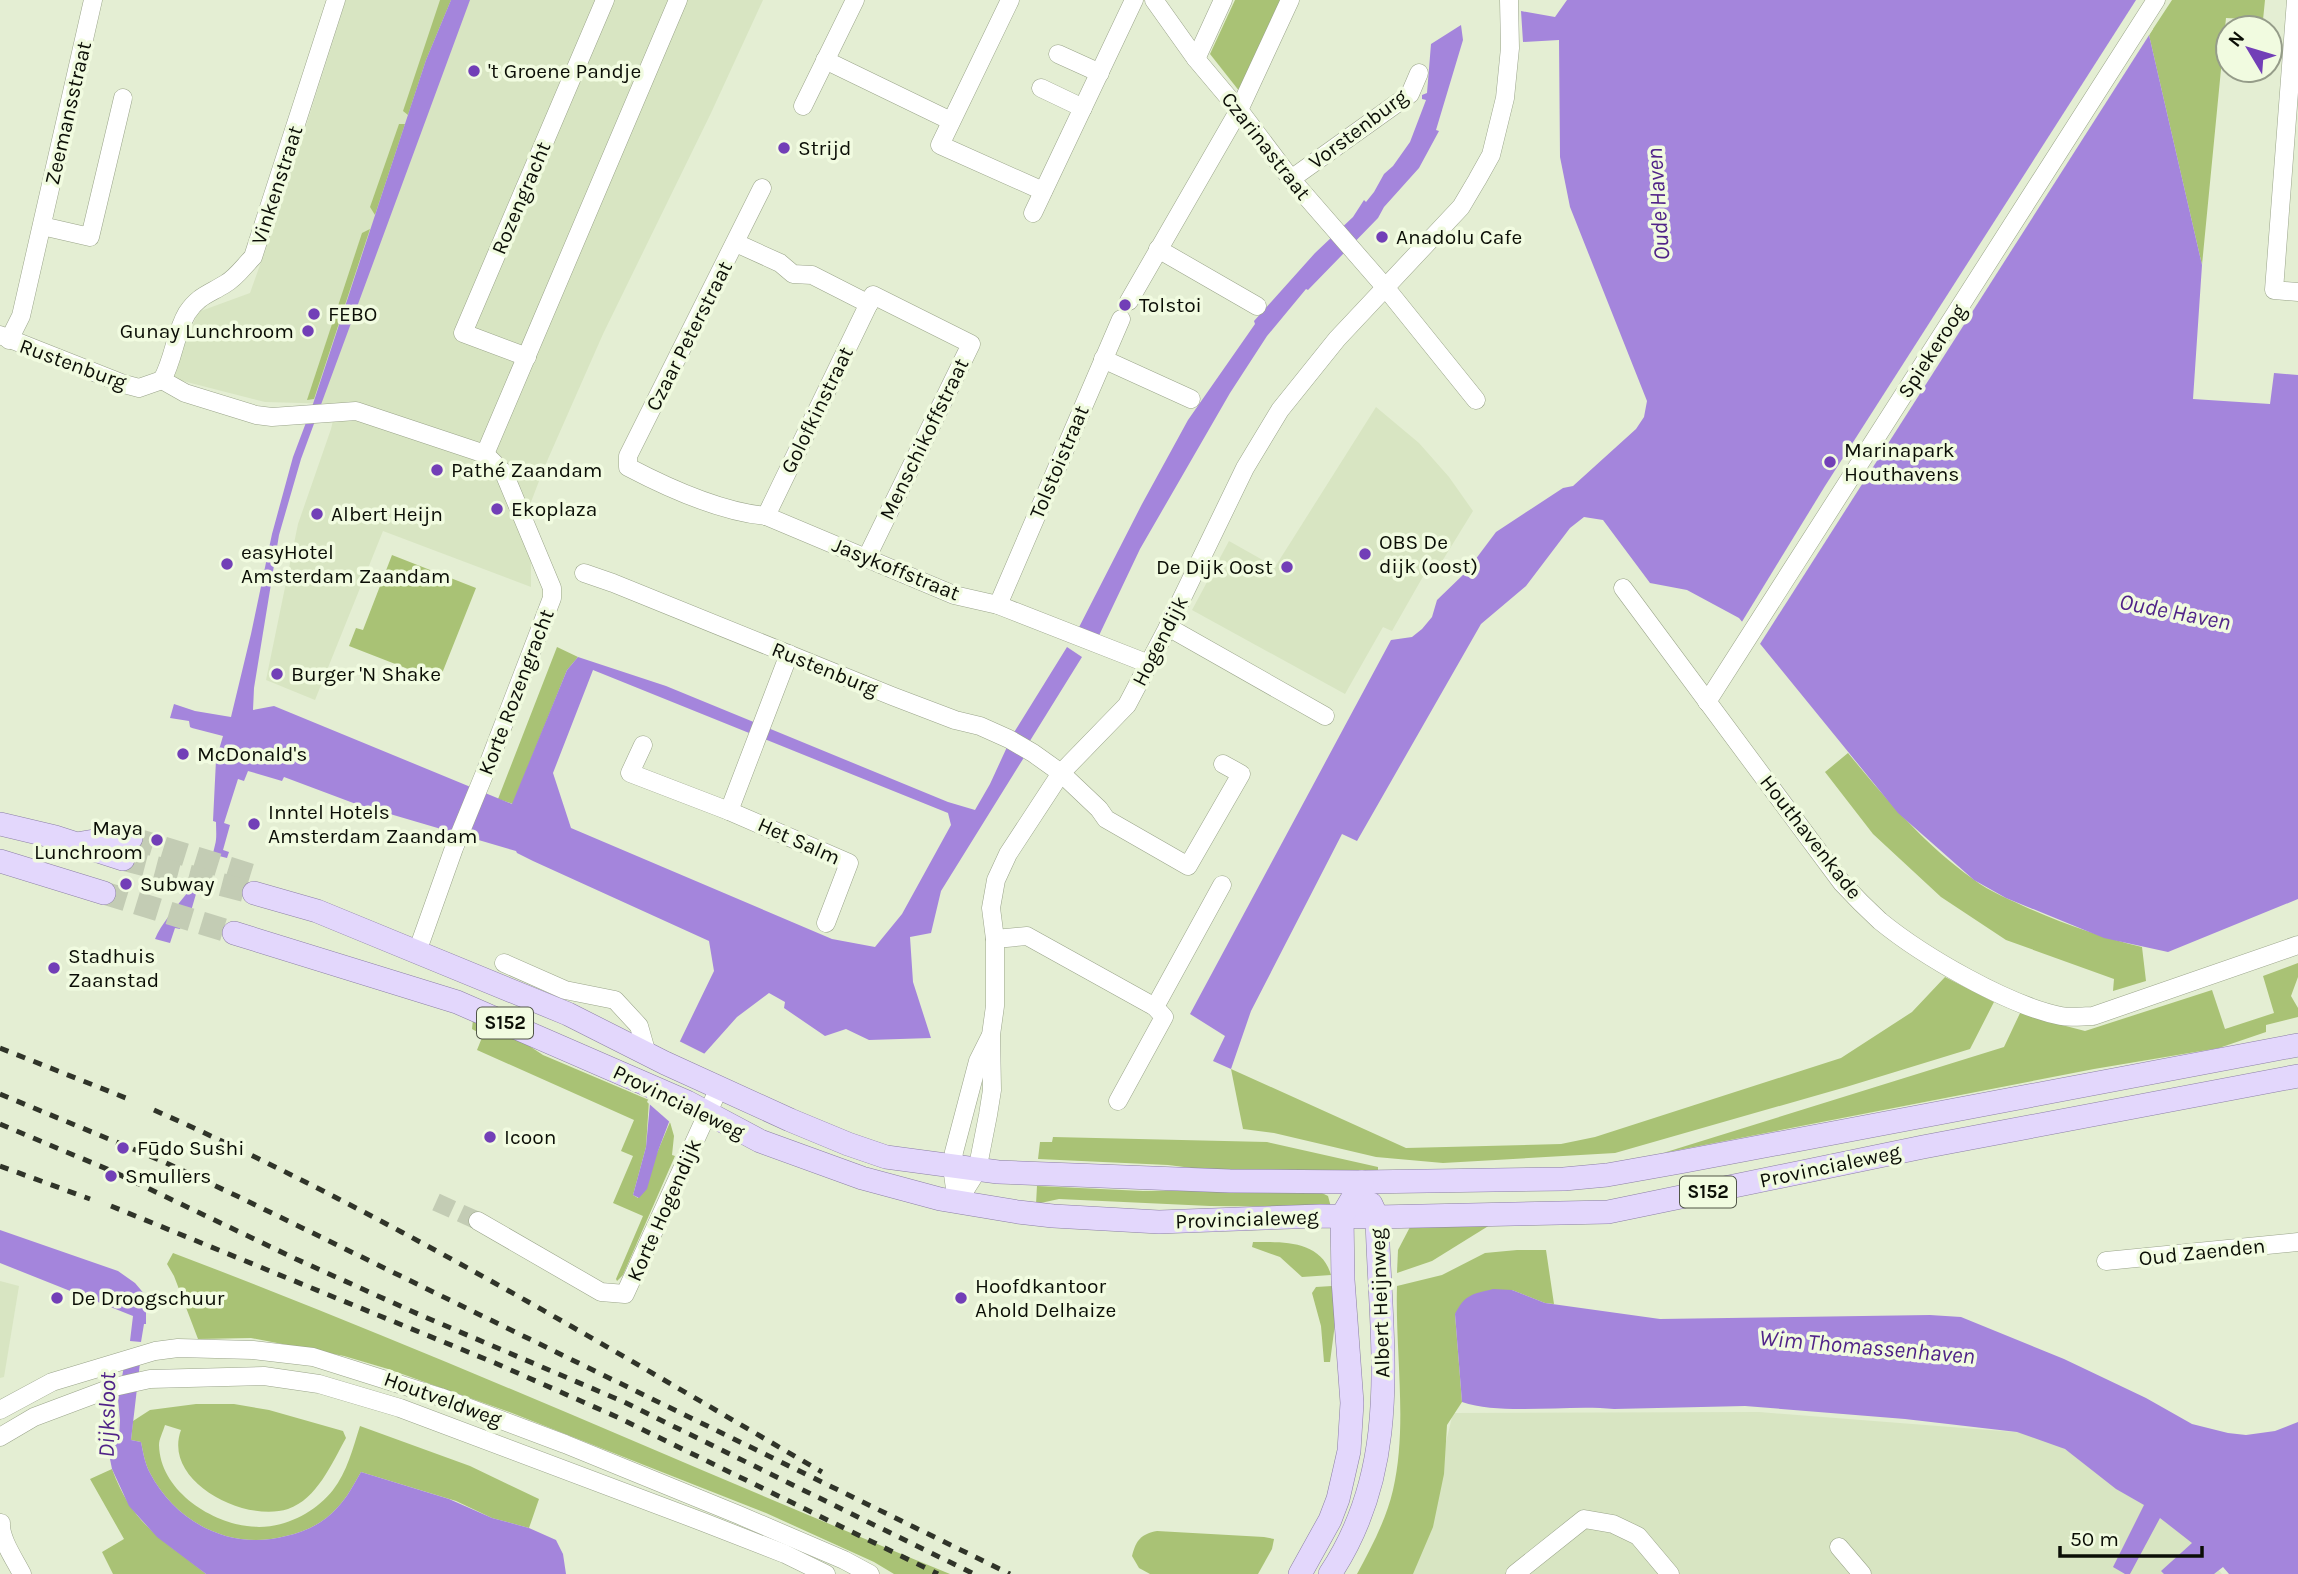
<svg xmlns="http://www.w3.org/2000/svg" width="2298" height="1574" viewBox="0 0 2298 1574" font-family="Karla,sans-serif">
  <style>
    .built { fill: #d8e5c2 }
    .green { fill: #a9c275 }
    .water { fill: #a485dc; fill-rule: evenodd }
    .pier { fill: #e4eed3 }
    .lines { fill: none; stroke-linecap: round; stroke-linejoin: round }
    .minor-tunnel { stroke: #c3ccb4; stroke-width: 18; stroke-dasharray: 18 9; stroke-linecap: butt }
    .major-tunnel { stroke: #c3ccb4; stroke-width: 23; stroke-dasharray: 23 11; stroke-linecap: butt }
    .minor-casing { stroke: #9aa48a; stroke-width: 19 }
    .major-casing { stroke: #8b7fa5; stroke-width: 24 }
    .minor { stroke: #fff; stroke-width: 18 }
    .major { stroke: #e3d7fc; stroke-width: 23 }
    .rail { stroke: #303429; stroke-width: 5; stroke-dasharray: 9 9; stroke-linecap: butt }
    .poi-dot { fill: #723fb7; stroke: #f1fbe0; stroke-width: 2.5 }
    .labels { text-anchor: middle; dominant-baseline: central; stroke-width: 7; stroke-linejoin: round; paint-order: stroke }
    .shield { fill: #f1fbe0; stroke: #505547; stroke-width: 2 }
    .shield-label { font-size: 19px; font-weight: bold; fill: #0b0e06 }
    .poi-label { font-size: 21px; fill: #0b0e06; stroke: #f1fbe0; text-anchor: start }
    .street-label { font-size: 21px; fill: #0b0e06; stroke: #f1fbe0 }
    .water-label { font-size: 23px; font-style: italic; fill: #502388; stroke: #f1fbe0 }
  </style>
  <rect width="100%" height="100%" fill="#e4eed3"/>
  <g class="built">
    <path d="M346 0H763L711 113 603 334 544 468 531 502V587L383 531 315 700 266 680 298 524 331 429 337 404 265 402 171 378 198 312 250 293 277 217Z"/>
    <path d="M1376 407 1419 443 1449 477 1473 511 1433 576 1425 573 1392 631 1383 627 1345 694 1192 610 1229 541 1275 567Z"/>
    <path d="M0 1281 19 1286 4 1377 0 1378Z"/>
    <path d="M1759 1412 2039 1434 2168 1510 2222 1574H1409L1418 1557 1453 1413Z"/>
  </g>
  <g class="green">
    <path d="M440 0H451L426 60 408 115 403 111Z"/>
    <path d="M1235 0H1283L1240 92 1210 54Z"/>
    <path d="M2172 0H2265L2263 20 2226 18 2202 265 2149 35Z"/>
    <path d="M399 124H405L375 215 370 207Z"/>
    <path d="M370 229 314 399 307 400 362 233Z"/>
    <path d="M392 555 476 588 439 681 349 646 356 628 363 630Z"/>
    <path d="M557 647 578 657 567 670 513 804 498 799Z"/>
    <path d="M1848 753C1886 799 1924 844 1973 879 1990 892 2011 900 2030 909 2067 925 2103 938 2142 947L2146 981 2113 991 2114 979 2006 940 1941 897 1873 834 1825 772Z"/>
    <path d="M2298 963V977L2291 996 2298 1008V1017L2266 1025V1032L2219 1048 2094 1069 1663 1153 2004 1047 2021 1011 2039 1019 2085 1031 2212 990 2225 1029 2274 1013 2263 976Z"/>
    <path d="M1945 977 1994 1002 1970 1049 1846 1087 1615 1153 1443 1163 1376 1157 1274 1133 1243 1129 1231 1069 1406 1148 1561 1144 1595 1137 1841 1058 1912 1012Z"/>
    <path d="M473 1019 508 1032 543 1055 649 1100 646 1147 633 1195 638 1198 670 1122 674 1136 672 1155 675 1156 623 1275 617 1281 616 1279 643 1216 613 1203 633 1156 621 1151 634 1120 477 1050 483 1035 472 1029Z"/>
    <path d="M1053 1137 1267 1142 1378 1167V1171L1200 1169 1168 1165 1038 1159 1040 1142H1052Z"/>
    <path d="M1037 1186 1143 1191 1216 1190 1322 1193 1328 1196 1331 1207 1210 1206 1059 1199 1036 1204Z"/>
    <path d="M1490 1225 1432 1261 1397 1273 1398 1250 1410 1227Z"/>
    <path d="M1253 1242C1283 1242 1321 1240 1331 1275L1302 1277 1280 1257 1252 1247Z"/>
    <path d="M1517 1250H1546L1554 1304 1545 1303 1512 1290 1455 1314 1462 1402 1447 1425 1444 1474 1433 1527 1413 1574H1357C1371 1548 1386 1520 1393 1490 1408 1426 1395 1352 1397 1286L1442 1275 1485 1253Z"/>
    <path d="M173 1253C435 1352 691 1468 950 1574H894L874 1562 766 1513 512 1413 388 1369 344 1356 251 1338 198 1339 174 1276 167 1264Z"/>
    <path d="M1332 1286 1335 1324 1330 1362H1324L1321 1326 1312 1293 1316 1287Z"/>
    <path d="M196 1404H234L269 1410 343 1431 346 1438C332 1463 317 1499 288 1509 244 1523 162 1481 181 1430L165 1425C163 1432 159 1439 159 1445 160 1489 208 1521 247 1526 279 1531 313 1515 333 1490 347 1472 353 1448 360 1426L470 1466 539 1499 529 1528 492 1518 456 1501 361 1472C354 1484 347 1498 337 1508 324 1523 305 1532 286 1536 231 1551 176 1523 150 1473 145 1464 143 1452 141 1442L131 1440 133 1421 150 1410Z"/>
    <path d="M112 1469C133 1526 162 1538 206 1574H113L102 1552 124 1539 90 1479Z"/>
    <path d="M1157 1531 1264 1537 1274 1539 1272 1549 1258 1574H1150L1139 1568 1132 1556C1136 1540 1141 1534 1157 1531Z"/>
  </g>
  <g class="water">
    <path d="M451 0H470L301 459 279 535 254 688 253 710 274 706 512 804 567 670 578 657 666 686 948 802 975 810 990 784 1013 734 1067 647 1082 657 1028 744 1023 759 941 891 931 933 910 937 913 982 931 1038 869 1040 846 1029 825 1036 784 1008 785 1002 769 993 737 1017 704 1054 669 1122 658 1151 647 1189 639 1198 633 1195 646 1147 650 1103 714 971 709 941 533 861 517 853 516 851 356 804 284 777 282 781 248 771 244 781 238 779 224 823 230 825 223 850 229 852 227 858 219 856 213 875 208 874 202 893 196 894 191 911 186 909 180 929 175 928 170 943 155 939C167 910 210 875 215 845 217 838 216 830 216 822L213 821 216 760 223 736 192 728 190 727 189 721 170 718 174 704 195 711 231 717 251 634 272 534 293 457 313 404 426 60ZM593 670 948 813 951 825 902 914 875 947 832 939 571 828 553 773Z"/>
    <path d="M1567 0H2149V35L2202 265 2193 399 2270 404 2274 373 2298 375V899L2168 952 2104 938 2006 898 1974 880 1898 813 1739 618 1687 590 1650 583 1603 520 1584 517 1570 528 1526 586 1481 624 1357 841 1342 834 1251 1011 1231 1069 1213 1061 1225 1036 1190 1014 1391 640 1412 637 1422 629 1432 617 1437 600 1466 572 1496 532 1563 488 1573 486 1636 429 1644 417 1647 401 1570 207 1560 157 1559 40 1523 42 1521 11 1555 17Z"/>
    <path d="M1461 25 1463 40 1436 130 1439 131 1419 168 1384 207 1378 218 1308 290 1306 289 1267 336 1230 393 1140 549 1094 646 1073 639 1142 504 1188 420 1255 324 1254 321 1315 253 1353 217 1364 200 1366 202 1374 192 1384 174 1393 166 1410 142 1426 100 1422 99V95L1427 93 1431 44Z"/>
    <path d="M0 1230 118 1271 135 1283 146 1296V1324H144L141 1342 130 1341 133 1316 0 1263Z"/>
    <path d="M1493 1289 1512 1290 1545 1303 1660 1319 1930 1315 1961 1317 2064 1359 2146 1398 2192 1424 2228 1433 2246 1435 2275 1431 2298 1422V1574H2229L2223 1567 2214 1574H2164L2161 1571 2192 1543 2160 1518 2130 1574H2125L2113 1567 2144 1505 2116 1489 2065 1449 2017 1432 1905 1419 1745 1406 1614 1409C1568 1404 1504 1416 1462 1402L1455 1314C1465 1294 1473 1294 1493 1289Z"/>
    <path d="M141 1354 131 1440 141 1442C143 1452 145 1464 150 1473 176 1523 231 1551 286 1536 305 1532 324 1523 337 1508 347 1498 354 1484 361 1472L449 1499 492 1518 529 1528 556 1540 563 1554 566 1574H206L157 1537 129 1506 112 1469 107 1444 119 1439 120 1420 118 1399 126 1355Z"/>
  </g>
  <g class="pier">
    <path d="M2136 0H2153V29L1758 647 1740 625 1825 486Z"/>
    <path d="M677 1040 707 1055 672 1124 647 1102Z"/>
  </g>
  <g class="lines">
    <path class="minor-tunnel" d="M436 1202 478 1221"/>
    <g class="major-tunnel">
      <path d="M131 838 254 876"/>
      <path d="M123 859 254 893"/>
      <path d="M104 893 234 933"/>
    </g>
    <g class="minor-casing">
      <g id="minor">
        <path d="M1010 0 940 145 1043 191"/>
        <path d="M1154 0 1196 59 1239 110 1291 179 1385 287 1476 400"/>
        <path d="M2296 0 2274 290 2298 292"/>
        <path d="M1058 54 1100 73"/>
        <path d="M1196 59 1223 0"/>
        <path d="M825 60 951 121"/>
        <path d="M1041 88 1083 108"/>
        <path d="M803 106 855 0"/>
        <path d="M1291 179 1410 94 1419 73"/>
        <path d="M762 188 628 456V467C668 488 722 512 766 516L954 595 998 605 1149 664"/>
        <path d="M1033 213 1134 0"/>
        <path d="M42 226 90 237 123 98"/>
        <path d="M736 243 780 263 793 274 812 275 869 304"/>
        <path d="M1158 249 1257 306"/>
        <path d="M1129 301 1239 110 1290 0"/>
        <path d="M0 335 124 384 139 388 162 380"/>
        <path d="M9 340 21 316 93 0"/>
        <path d="M527 357 463 333 605 0"/>
        <path d="M1103 359 1191 399"/>
        <path d="M162 380 185 393 256 415 272 417 356 411 485 454 504 473 552 588V598L486 770 454 848 417 952"/>
        <path d="M162 380C174 359 175 333 187 313 198 296 209 294 225 284 236 278 244 266 253 257L336 0"/>
        <path d="M485 454 678 0"/>
        <path d="M766 516 873 295 971 344 867 557"/>
        <path d="M584 573 613 583 892 696 955 720 980 726 1009 739 1033 753 1061 773 1099 809 1106 819 1188 866 1241 774 1223 764"/>
        <path d="M1623 588 1842 883C1854 896 1867 909 1880 921 1923 956 2007 1005 2061 1016 2071 1018 2083 1016 2093 1016L2298 945"/>
        <path d="M998 605 1121 319"/>
        <path d="M1168 627 1325 716"/>
        <path d="M1707 702 2156 0"/>
        <path d="M643 745 630 773 729 811 849 863 826 923"/>
        <path d="M729 811 789 654"/>
        <path d="M995 939 1027 936 1155 1007 1164 1017 1118 1101"/>
        <path d="M504 963 565 990 615 1000 639 1026 647 1054"/>
        <path d="M1155 1007 1222 885"/>
        <path d="M957 1203 977 1171 988 1115 992 1090 991 1035 995 1006V939L991 908 996 880 1008 854 1061 773 1127 705 1168 627 1245 468 1280 410 1337 339 1461 207 1477 180 1491 155 1505 98 1510 48 1509 0"/>
        <path d="M957 1203 952 1167 954 1152 978 1061 990 1037"/>
        <path d="M478 1221 601 1292 625 1294 719 1088"/>
        <path d="M2106 1261 2298 1242"/>
        <path d="M0 1410 52 1382 155 1351 178 1348 253 1350 313 1357 440 1397 565 1444 739 1515 844 1560 870 1574"/>
        <path d="M0 1437 34 1417 114 1387 150 1379 264 1376 319 1384 400 1408 703 1522 785 1554 826 1574"/>
        <path d="M1 1523C0 1539 15 1560 22 1574"/>
        <path d="M1839 1547 1862 1574"/>
        <path d="M1515 1574 1584 1519 1613 1524 1638 1536 1670 1574"/>
      </g>
    </g>
    <g class="major-casing">
      <g id="major">
        <path d="M0 824 55 837 123 859"/>
        <path d="M82 843 118 837 131 838"/>
        <path d="M0 861 104 893"/>
        <path d="M254 893 317 911 568 1014 665 1063 790 1120 848 1144 886 1157 998 1172 1230 1181 1362 1182 1564 1179 1607 1175 1680 1162 2298 1045"/>
        <path d="M234 933 457 1002 687 1102 760 1141 862 1178 940 1199 1018 1212 1053 1216 1159 1222 1320 1216 1377 1217 1608 1212 1923 1147 2298 1076"/>
        <path d="M1300 1574 1330 1520 1338 1499 1349 1451 1352 1403 1343 1280 1342 1216 1362 1182"/>
        <path d="M1330 1574C1404 1463 1380 1342 1377 1217L1371 1204"/>
      </g>
    </g>
    <use href="#minor" class="minor"/>
    <use href="#major" class="major"/>
    <g class="rail">
      <path d="M0 1048 131 1100"/>
      <path d="M0 1094 162 1161 237 1196 1010 1574"/>
      <path d="M154 1110C386 1213 603 1345 822 1472"/>
      <path d="M0 1124 114 1172 296 1259 418 1314 624 1402 974 1574"/>
      <path d="M0 1166 90 1199"/>
      <path d="M111 1206 495 1363 617 1417 938 1574"/>
    </g>
  </g>
  <g class="poi-dot">
    <circle cx="474" cy="71" r="7"/>
    <circle cx="784" cy="148" r="7"/>
    <circle cx="1382" cy="237" r="7"/>
    <circle cx="1125" cy="305" r="7"/>
    <circle cx="314" cy="314" r="7"/>
    <circle cx="308" cy="331" r="7"/>
    <circle cx="1830" cy="462" r="7"/>
    <circle cx="437" cy="470" r="7"/>
    <circle cx="497" cy="509" r="7"/>
    <circle cx="317" cy="514" r="7"/>
    <circle cx="1365" cy="554" r="7"/>
    <circle cx="227" cy="564" r="7"/>
    <circle cx="1287" cy="567" r="7"/>
    <circle cx="277" cy="674" r="7"/>
    <circle cx="183" cy="754" r="7"/>
    <circle cx="254" cy="824" r="7"/>
    <circle cx="157" cy="840" r="7"/>
    <circle cx="126" cy="884" r="7"/>
    <circle cx="54" cy="968" r="7"/>
    <circle cx="490" cy="1137" r="7"/>
    <circle cx="123" cy="1148" r="7"/>
    <circle cx="111" cy="1176" r="7"/>
    <circle cx="57" cy="1298" r="7"/>
    <circle cx="961" cy="1298" r="7"/>
  </g>
  <g class="labels">
    <g class="shield">
      <rect x="477" y="1007.5" width="56" height="31" rx="5"/>
      <rect x="1680" y="1176.5" width="56" height="31" rx="5"/>
    </g>
    <g class="shield-label">
      <text x="505" y="1023">S152</text>
      <text x="1708" y="1192">S152</text>
    </g>
    <g class="poi-label">
      <text x="488" y="71">'t Groene Pandje</text>
      <text x="798" y="148">Strijd</text>
      <text x="1396" y="237">Anadolu Cafe</text>
      <text x="1139" y="305">Tolstoi</text>
      <text x="328" y="314">FEBO</text>
      <text x="294" y="331" text-anchor="end">Gunay Lunchroom</text>
      <text x="1844" y="450">Marinapark<tspan x="1844" dy="24">Houthavens</tspan></text>
      <text x="451" y="470">Pathé Zaandam</text>
      <text x="511" y="509">Ekoplaza</text>
      <text x="331" y="514">Albert Heijn</text>
      <text x="1379" y="542">OBS De<tspan x="1379" dy="24">dijk (oost)</tspan></text>
      <text x="241" y="552">easyHotel<tspan x="241" dy="24">Amsterdam Zaandam</tspan></text>
      <text x="1273" y="567" text-anchor="end">De Dijk Oost</text>
      <text x="291" y="674">Burger 'N Shake</text>
      <text x="197" y="754">McDonald's</text>
      <text x="268" y="812">Inntel Hotels<tspan x="268" dy="24">Amsterdam Zaandam</tspan></text>
      <text x="143" y="828" text-anchor="end">Maya<tspan x="143" dy="24">Lunchroom</tspan></text>
      <text x="140" y="884">Subway</text>
      <text x="68" y="956">Stadhuis<tspan x="68" dy="24">Zaanstad</tspan></text>
      <text x="504" y="1137">Icoon</text>
      <text x="137" y="1148">Fūdo Sushi</text>
      <text x="125" y="1176">Smullers</text>
      <text x="975" y="1286">Hoofdkantoor<tspan x="975" dy="24">Ahold Delhaize</tspan></text>
      <text x="71" y="1298">De Droogschuur</text>
    </g>
    <g class="street-label">
      <text transform="translate(68 113) rotate(-77)">Zeemansstraat</text>
      <text transform="translate(1358 129) rotate(-37)">Vorstenburg</text>
      <text transform="translate(1266 146) rotate(52)">Czarinastraat</text>
      <text transform="translate(277 185) rotate(-72)">Vinkenstraat</text>
      <text transform="translate(521 198) rotate(-67)">Rozengracht</text>
      <text transform="translate(689 336) rotate(-63)">Czaar Peterstraat</text>
      <text transform="translate(1932 351) rotate(-57)">Spiekeroog</text>
      <text transform="translate(73 364) rotate(20)">Rustenburg</text>
      <text transform="translate(817 410) rotate(-64)">Golofkinstraat</text>
      <text transform="translate(924 439) rotate(-64)">Menschikoffstraat</text>
      <text transform="translate(1059 462) rotate(-67)">Tolstoistraat</text>
      <text transform="translate(896 569) rotate(22)">Jasykoffstraat</text>
      <text transform="translate(1160 641) rotate(-63)">Hogendijk</text>
      <text transform="translate(825 669) rotate(22)">Rustenburg</text>
      <text transform="translate(516 692) rotate(-69)">Korte Rozengracht</text>
      <text transform="translate(1811 837) rotate(52)">Houthavenkade</text>
      <text transform="translate(799 841) rotate(24)">Het Salm</text>
      <text transform="translate(679 1102) rotate(26)">Provincialeweg</text>
      <text transform="translate(1830 1166) rotate(-12)">Provincialeweg</text>
      <text transform="translate(664 1210) rotate(-66)">Korte Hogendijk</text>
      <text transform="translate(1247 1219) rotate(-2)">Provincialeweg</text>
      <text transform="translate(2202 1252) rotate(-6)">Oud Zaenden</text>
      <text transform="translate(1380 1303) rotate(-92)">Albert Heijnweg</text>
      <text transform="translate(443 1399) rotate(20)">Houtveldweg</text>
    </g>
    <g class="water-label">
      <text transform="translate(1658 204) rotate(-94)">Oude Haven</text>
      <text transform="translate(2175 612) rotate(11)">Oude Haven</text>
      <text transform="translate(1867 1347) rotate(5)">Wim Thomassenhaven</text>
      <text transform="translate(107 1415) rotate(-89)">Dijksloot</text>
    </g>
  </g>
  <g transform="translate(2249 49) rotate(308)"><circle r="33" fill="#f1fbe0" stroke="#959c89" stroke-width="2"/>
  <path d="M0-5L12 26L0 18L-12 26Z" fill="#723fb7"/>
  <text y="-10" font-size="19" font-weight="bold" text-anchor="middle" fill="#0b0e06">N</text>
  </g>
  <path d="M2060 1546v10h142v-10" fill="none" stroke="#0b0e06" stroke-width="3.5"/>
  <text x="2070" y="1546" font-size="21" fill="#0b0e06" stroke="#f1fbe0" stroke-width="5" paint-order="stroke">50 m</text>
</svg>
